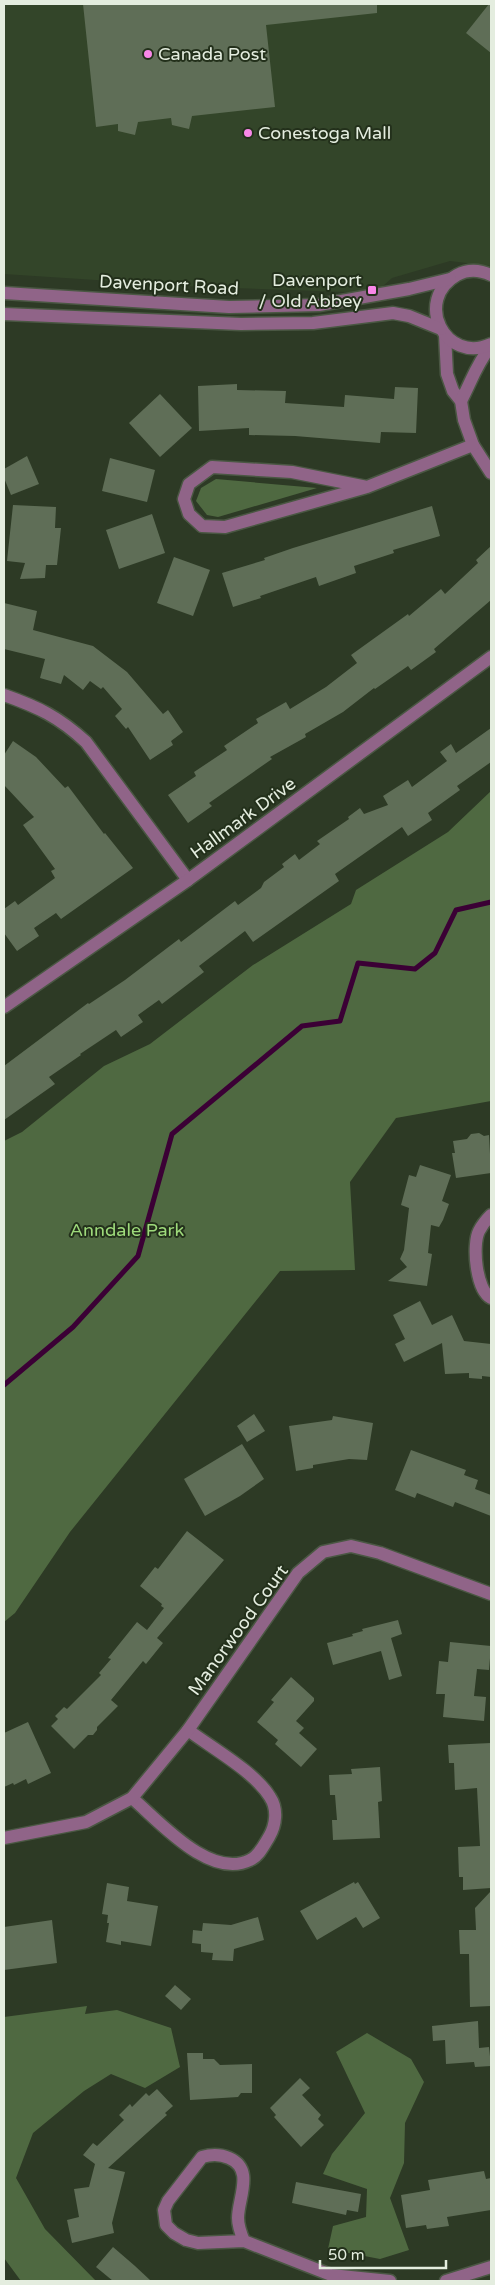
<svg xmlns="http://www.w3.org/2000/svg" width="495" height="2285" viewBox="0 0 495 2285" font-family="'Varela Round',sans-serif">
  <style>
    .built { fill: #334529 }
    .green { fill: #4f6941 }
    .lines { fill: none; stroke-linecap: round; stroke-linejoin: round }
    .stream { stroke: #3b0035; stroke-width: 5 }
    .building { fill: #5f6e57 }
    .minor-casing { stroke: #4a5743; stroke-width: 15 }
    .tertiary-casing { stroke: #4a5743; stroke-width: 15 }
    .minor { stroke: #906488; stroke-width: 12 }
    .tertiary { stroke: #906488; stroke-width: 12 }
    .poi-dot { fill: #f987e8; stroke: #23301b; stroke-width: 2 }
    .labels { text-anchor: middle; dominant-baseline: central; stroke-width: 4; stroke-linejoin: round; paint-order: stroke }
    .poi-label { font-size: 18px; fill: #e4eddf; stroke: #23301b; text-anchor: start }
    .street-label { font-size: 18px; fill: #e4eddf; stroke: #23301b }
    .park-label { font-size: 18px; fill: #9eda7b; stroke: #23301b }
  </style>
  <rect width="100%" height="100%" fill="#2d3a25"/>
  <path class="built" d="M4 4H491V266L450 261 392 278 375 293 203 287 4 274Z"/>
  <g class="green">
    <path d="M216 479 317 488 218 517 207 515 196 501 201 488Z"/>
    <path d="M491 791V1101L396 1118 350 1182 355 1270 280 1271 70 1532 15 1613 4 1622V1141L22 1132 104 1066 150 1044 253 965 351 904 356 890 448 832Z"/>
    <path d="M87 2006 85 2014 117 2010 171 2028 180 2067 145 2088 111 2074 84 2091 33 2133 16 2178 45 2229 96 2281H21L4 2258V2017Z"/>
    <path d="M367 2033 411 2059 424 2082 405 2123 404 2163 390 2198 409 2250 380 2259 328 2249 333 2226 366 2217 367 2189 323 2174 332 2154 365 2113 336 2052Z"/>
  </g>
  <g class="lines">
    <path class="stream" d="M4 1385 73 1327 138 1256 172 1134 302 1026 340 1021 358 963 415 969 435 953 456 910 491 902"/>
  </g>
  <g class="building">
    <path d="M83 4H377V13L266 25 275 107 192 116 189 129 172 125 171 118 138 122 135 135 118 131V124L96 127Z"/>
    <path d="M489 4H491V53L466 33Z"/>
    <path d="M237 384V390L286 391 285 403 344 407 345 395 394 399 395 387 418 388 416 433 381 432 380 443 295 436 249 435V428L199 431 198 386Z"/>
    <path d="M160 394 192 428 160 457 129 423Z"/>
    <path d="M27 456 39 484 11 495 4 478V469Z"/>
    <path d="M110 458 155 470 147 502 102 491Z"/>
    <path d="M13 505 56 507 55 528H61L57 565H46L45 578 20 579 25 563 7 561Z"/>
    <path d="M432 506 440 536 393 550 394 553 354 566 356 573 319 586 316 577 260 596 261 598 233 607 222 573 265 560 264 558 293 548Z"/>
    <path d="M152 514 165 553 119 569 106 530Z"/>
    <path d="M491 546V600L434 649 436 652 411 670 408 666 375 689 374 688 343 712 305 734 306 737 270 757 272 759 209 803 212 806 188 823 168 795 196 776 194 772 227 750 224 746 258 723 256 719 286 702 290 709 326 687 357 663 351 655 408 614 409 616 441 589 445 594 478 563 476 560Z"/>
    <path d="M174 557 210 570 193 616 157 603Z"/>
    <path d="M4 603 37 611 33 630 93 646 127 672 163 714 168 710 183 732 171 741 173 745 150 760 128 727 126 729 115 716 122 709 103 687 101 689 90 681 83 690 64 675 61 684 40 678 45 659 4 649Z"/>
    <path d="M491 728V762L457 786 460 790 428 813 432 820 408 836 402 827 335 874 339 881 253 942 245 931 199 966 204 972 162 1004 159 1000 138 1015 143 1022 121 1037 116 1030 80 1054 81 1055 49 1077 55 1084 4 1120V1066L88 1003 89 1004 125 980 179 939 181 942 235 901 238 905 261 888 264 882 284 867 282 864 295 854 299 860 320 844 317 841 349 819 348 817 360 808 364 814 388 805 383 796 408 780 412 787 447 761 440 752 451 744 456 753Z"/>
    <path d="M13 741 36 757 65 788 68 786 104 834 105 833 133 868 61 919 56 913 34 928 39 936 17 951 4 933V909L15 901 18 905 55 878 51 871 55 869 23 825 34 817 4 785V755Z"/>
    <path d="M479 1133 484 1136 489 1135 491 1173 456 1178 452 1153H455L453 1141 467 1139 471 1134Z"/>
    <path d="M420 1165 451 1175 442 1201 449 1204 443 1220 439 1227 431 1225 428 1253 432 1254 427 1286 388 1281 407 1267 400 1259 404 1250 409 1208 401 1205 409 1175 416 1177Z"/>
    <path d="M420 1301 432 1325 452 1315 464 1341 491 1344V1377L482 1376V1379L469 1378V1373L445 1374 442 1343 404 1362 395 1344 405 1339 393 1315Z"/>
    <path d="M254 1414 265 1431 247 1442 237 1426Z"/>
    <path d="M333 1416 373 1423 367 1460 349 1459 313 1465V1468L296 1471 289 1426 332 1420Z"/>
    <path d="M242 1444 264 1479 240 1496 205 1516 184 1479Z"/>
    <path d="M411 1450 466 1470 464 1475 478 1480 475 1489 491 1495V1516L455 1502 453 1507 417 1493 415 1498 395 1490Z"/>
    <path d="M187 1531 224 1560 157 1638 163 1643 146 1664 143 1661 111 1700 118 1706 97 1727V1730L93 1735H88L74 1749 51 1726 58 1719 55 1716 64 1707 67 1709 101 1675 99 1673 111 1659 108 1658 137 1622 147 1630 164 1608 161 1606 162 1604 140 1586 155 1567 158 1569Z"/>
    <path d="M398 1620 402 1634 391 1638 402 1676 389 1680 381 1651 333 1665 327 1643 353 1636 352 1634 363 1631 362 1629Z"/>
    <path d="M450 1642 491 1646 489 1670 477 1669 474 1696 486 1697 484 1721 443 1717 445 1694H436L439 1661 448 1662Z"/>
    <path d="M291 1677 314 1698V1701L296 1721 304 1728 299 1733 317 1749 301 1767 275 1744 278 1740 257 1722 274 1702 271 1700Z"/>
    <path d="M28 1722 51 1773 28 1784 26 1779 14 1785 13 1783 4 1787V1733Z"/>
    <path d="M491 1743V1888L463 1890V1877H459L458 1847 480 1846 477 1788 455 1790 454 1763H449L448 1745Z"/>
    <path d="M380 1767 382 1801 378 1802 380 1838 333 1840 332 1820H337L335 1795H330L329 1775 352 1774 351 1769Z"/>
    <path d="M354 1882 355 1884 358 1882 380 1918 363 1928 356 1917 317 1940 300 1911Z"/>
    <path d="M107 1883 129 1887 127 1901 158 1906 151 1946 121 1941V1945L106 1942 109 1923H107L108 1915 102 1914Z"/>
    <path d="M491 1891V2006L470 2007 469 1954H460L459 1930H476L475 1908Z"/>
    <path d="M258 1917 264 1940 234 1949 233 1961 212 1960 213 1953 201 1952V1944L192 1943 193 1930 202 1931 203 1923 231 1925Z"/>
    <path d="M52 1920 57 1963 4 1970V1927Z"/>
    <path d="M175 1985 191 1999 181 2010 165 1996Z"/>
    <path d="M478 2021 479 2048 489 2047 491 2066 475 2067 474 2062 446 2064 445 2040 433 2041 432 2026Z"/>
    <path d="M187 2053H203V2059H214L220 2065 252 2064V2093H241L238 2097 190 2100Z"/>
    <path d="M300 2078 310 2088 302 2095 321 2115 318 2119 324 2125 301 2147 274 2117 276 2115 270 2108Z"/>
    <path d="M157 2089 173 2106 165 2113 167 2115 108 2168 125 2172 112 2223 114 2233 72 2243 67 2220 79 2217 74 2189 89 2187 95 2164 83 2155 93 2143 97 2146 124 2120 119 2115 130 2104 132 2107 146 2093 149 2096Z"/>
    <path d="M484 2171 486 2179 491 2178V2210L447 2217 449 2226 427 2229 426 2225 406 2228 401 2195 430 2190 428 2180Z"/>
    <path d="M296 2182 361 2194 358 2212 347 2210 346 2215 292 2203Z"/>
    <path d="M113 2247 135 2266 151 2281H113L96 2267Z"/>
  </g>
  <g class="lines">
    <g class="minor-casing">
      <g id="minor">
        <path d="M445 335 447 374 453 391 461 401 464 420 473 445 491 473"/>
        <path d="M461 401C471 382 477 363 491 346"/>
        <path d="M367 487 292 472 212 467 189 484 184 499 189 514 202 526 225 527 367 487 473 445"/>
        <path d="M4 695C38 707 59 717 86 742L188 880"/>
        <path d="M4 1007 188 880 491 657"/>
        <path d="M491 1215C487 1219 482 1225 479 1231 472 1245 476 1290 491 1298"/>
        <path d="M132 1798C159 1821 210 1880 250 1860 259 1856 264 1845 269 1837 276 1825 278 1809 270 1797 255 1772 212 1748 188 1730"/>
        <path d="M4 1838 86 1822 132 1798 188 1730 298 1573 323 1552 351 1546 380 1553 491 1594"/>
        <path d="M244 2241C241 2234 238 2227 238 2218 238 2198 255 2169 229 2158 220 2154 212 2154 202 2157L168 2201 164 2210 166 2225 174 2233 186 2240 198 2243 244 2241 331 2275 390 2281"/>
        <path d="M446 2281 491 2267"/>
      </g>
    </g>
    <g class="tertiary-casing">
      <g id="tertiary">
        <path d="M491 275C480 270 468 269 457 275 413 300 445 365 491 344"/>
        <path d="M4 293 229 307 319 305 409 289 450 279"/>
        <path d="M4 314 241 324 313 323 393 313 409 316 441 329"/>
      </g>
    </g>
    <use href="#minor" class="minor"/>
    <use href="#tertiary" class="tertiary"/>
  </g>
  <g class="poi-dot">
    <circle cx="148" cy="54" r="5"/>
    <circle cx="248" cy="133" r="5"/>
    <rect x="367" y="285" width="10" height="10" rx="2.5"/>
  </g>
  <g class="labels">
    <g class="poi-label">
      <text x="158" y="54">Canada Post</text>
      <text x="258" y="133">Conestoga Mall</text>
      <text x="362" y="280" text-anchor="end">Davenport<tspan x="362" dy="21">/ Old Abbey</tspan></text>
    </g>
    <g class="street-label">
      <text transform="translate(169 285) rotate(3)">Davenport Road</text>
      <text transform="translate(243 818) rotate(-36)">Hallmark Drive</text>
      <text transform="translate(238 1630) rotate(-54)">Manorwood Court</text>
    </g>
    <g class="park-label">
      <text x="127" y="1230">Anndale Park</text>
    </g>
  </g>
  <rect width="495" height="2285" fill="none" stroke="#e4eddf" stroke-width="10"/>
  <path d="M320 2260v8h126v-8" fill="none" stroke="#e4eddf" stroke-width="2.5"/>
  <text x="328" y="2260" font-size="15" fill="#e4eddf" stroke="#23301b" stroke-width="4" paint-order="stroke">50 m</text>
</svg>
